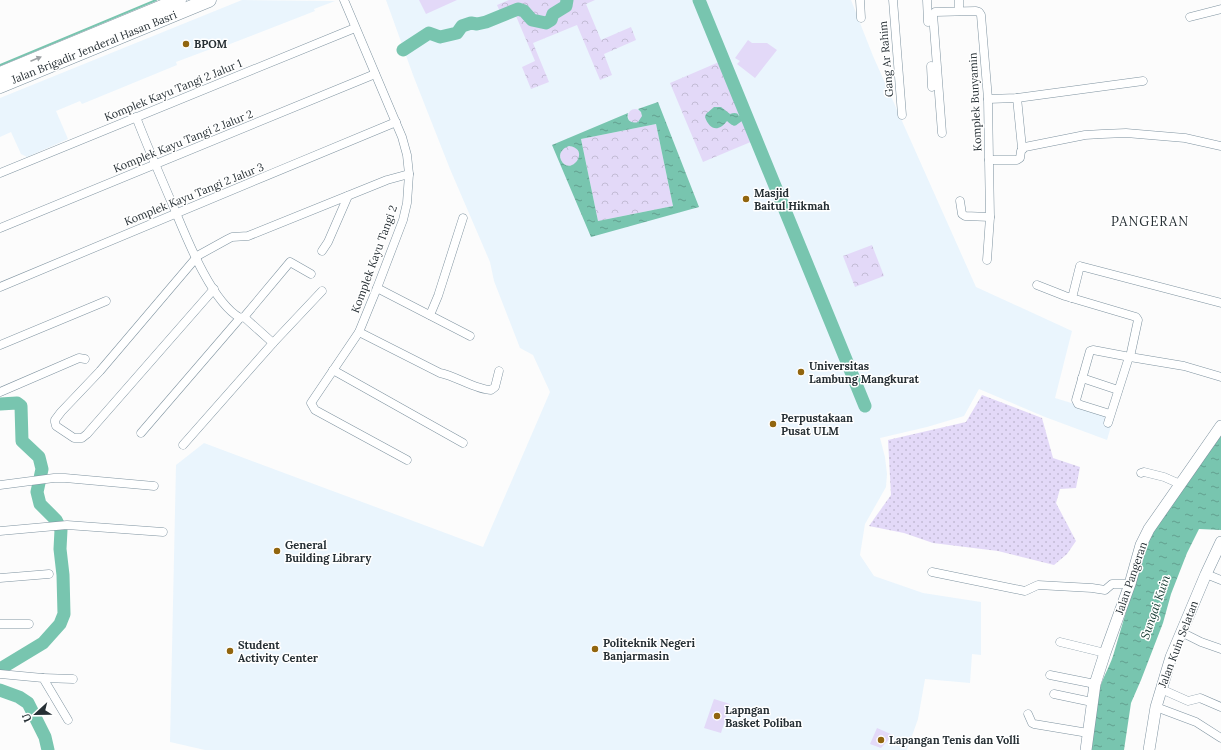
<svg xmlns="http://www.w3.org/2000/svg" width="1221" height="750" viewBox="0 0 1221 750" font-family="Lora,serif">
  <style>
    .built { fill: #eaf5fd }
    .grass { fill: url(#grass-dots) }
    .forest { fill: url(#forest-crowns) }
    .pitch { fill: #e3d9f8 }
    .water { fill: url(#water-ripples); fill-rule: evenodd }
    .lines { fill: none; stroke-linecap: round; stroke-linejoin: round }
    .stream { stroke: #78c5af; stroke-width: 2 }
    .river { stroke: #78c5af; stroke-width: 13 }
    .minor-casing { stroke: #7f93a0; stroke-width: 9 }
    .tertiary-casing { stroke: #7f93a0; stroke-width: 12 }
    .trunk-casing { stroke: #7f93a0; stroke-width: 15 }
    .minor { stroke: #fff; stroke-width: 8 }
    .tertiary { stroke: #fff; stroke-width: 11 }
    .trunk { stroke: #fff; stroke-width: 14 }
    .oneway { fill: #9da1a4 }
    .poi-dot { fill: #91650e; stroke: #fff; stroke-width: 1.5 }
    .labels { text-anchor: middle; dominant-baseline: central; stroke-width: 3; stroke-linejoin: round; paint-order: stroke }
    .poi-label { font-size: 11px; font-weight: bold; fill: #262f34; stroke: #fff; text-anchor: start }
    .street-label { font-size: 11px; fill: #262f34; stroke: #fff }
    .water-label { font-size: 12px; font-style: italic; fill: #153a31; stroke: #fff }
    .quarter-label { font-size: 13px; letter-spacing: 1px; fill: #262f34; stroke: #fff }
  </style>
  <defs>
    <pattern id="grass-dots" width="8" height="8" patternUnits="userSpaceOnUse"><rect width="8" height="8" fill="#e3d9f8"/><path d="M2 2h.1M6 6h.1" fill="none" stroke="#c3bbd5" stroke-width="1.8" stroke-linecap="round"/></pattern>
    <pattern id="forest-crowns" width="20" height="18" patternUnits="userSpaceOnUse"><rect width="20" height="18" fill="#e3d9f8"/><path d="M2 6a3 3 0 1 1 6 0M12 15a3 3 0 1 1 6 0" fill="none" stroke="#c3bbd5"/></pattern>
    <pattern id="water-ripples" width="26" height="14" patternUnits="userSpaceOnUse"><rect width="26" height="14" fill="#78c5af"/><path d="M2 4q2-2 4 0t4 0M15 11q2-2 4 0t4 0" fill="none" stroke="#62a08f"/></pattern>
  </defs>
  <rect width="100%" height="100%" fill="#fcfcfc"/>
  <g class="built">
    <path d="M242 0 335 1 314 9 315 11 217 49 216 47 176 62 177 65 82 104 80 101 56 111 68 139 27 157 21 154 11 132 0 137V98Z"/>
    <path d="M386 0H851L873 56 976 287 1072 331 1055 398 1114 416 1107 440 1045 417 979 389 964 416 927 427 880 438 885 457 887 474 886 487 865 524 860 555 874 576 923 593 981 602V655L972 654 970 683 925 679 918 719 907 750H205L170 742 176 465 204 443 483 547 550 392 533 355 520 348 494 281 490 262 450 169 413 75Z"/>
  </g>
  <path class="grass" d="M982 395 1042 418 1053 458 1080 467 1076 488 1060 489 1056 503 1076 541 1067 554 1054 565 998 551 933 543 904 533 869 526 891 495 888 440 966 422Z"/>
  <g class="forest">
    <path d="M509 0H595L586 4 601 40 631 27 636 40 604 54 612 75 600 80 577 25 533 43 549 82 531 89 522 67 535 61 516 16 504 21 497 5Z"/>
    <path d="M719 62 753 141 703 162 670 83Z"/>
    <circle cx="635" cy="116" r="7"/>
    <path d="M656 124 673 206 598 221 581 139Z"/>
    <circle cx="570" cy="156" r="10"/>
    <path d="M872 245 884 276 855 287 843 256Z"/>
  </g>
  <g class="pitch">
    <path d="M419 0H457L426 14Z"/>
    <path d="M748 40 752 43H767L777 50 755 78 737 64 740 61 735 58Z"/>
    <path d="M714 699 730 704 721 733 704 728Z"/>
    <path d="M877 728 893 735 881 748 870 744Z"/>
  </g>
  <g class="water">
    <path d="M658 102 699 207 591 237 552 145 628 113C626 120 631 124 638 122L642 116 641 112 638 109ZM656 124 673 206 598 221 581 139ZM569 146C592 149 570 178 561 160 558 153 563 148 569 146Z"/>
    <path d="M714 107H721L730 114C734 113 737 112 739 116H743L744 120C735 124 737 130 727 121 718 133 709 129 705 117L706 114Z"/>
    <path d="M1221 430V530L1199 529 1187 553 1171 594 1163 623 1141 680 1131 703 1124 750H1088C1092 730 1094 710 1099 691 1102 679 1109 668 1113 656L1146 544 1154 530Z"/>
  </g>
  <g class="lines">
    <path class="stream" d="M0 65 156 0"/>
    <g class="river">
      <path d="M699 0 865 406"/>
      <path d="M403 50 429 33 440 37 457 33 462 26 471 23 477 24 486 22 518 9 524 11 532 20 546 23 551 20 553 14 566 6 567 0"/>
      <path d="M0 404 17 403 21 406 22 441 39 457 42 469 37 492 40 504 56 520 61 530 60 549 63 575 64 614 60 624 43 643 0 669"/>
      <path d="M0 690 19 697 28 703 45 737 48 750"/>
    </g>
    <g class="minor-casing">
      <g id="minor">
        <path d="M344 0 402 137 407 155 409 174 407 203 403 220 377 288 359 332 311 403 315 410 407 460"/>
        <path d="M860 0 861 18"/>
        <path d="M893 0 902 115"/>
        <path d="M927 0 928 22"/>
        <path d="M959 0V11"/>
        <path d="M1190 17 1221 9"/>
        <path d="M931 66 932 87"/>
        <path d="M1017 98 1022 148"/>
        <path d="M988 99 1017 98 1143 81"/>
        <path d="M136 117C148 148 161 178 174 208 187 239 211 301 240 318L244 317 273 343"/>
        <path d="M942 133 933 14 935 12 976 11 979 12 981 15 988 99 989 160H1017L1020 158 1021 151 1025 147 1085 135 1102 134 1126 133 1185 138 1221 146"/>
        <path d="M0 173 355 28"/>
        <path d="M960 201 962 214 965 216 990 217"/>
        <path d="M0 228 375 74"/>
        <path d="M322 251 328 242 348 196"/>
        <path d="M987 260 990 217 989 160"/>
        <path d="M1037 285 1065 296 1136 317 1138 320 1130 357 1184 366 1221 377"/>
        <path d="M0 287C132 231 264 177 396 122"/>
        <path d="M377 288 470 336"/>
        <path d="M214 289 87 434 82 438H74L56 426 55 422V420L61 412 100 371 196 258 199 255 228 239 232 237 248 236 387 180 409 174"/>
        <path d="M1072 298 1080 266 1221 303"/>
        <path d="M430 315 438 296 463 218"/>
        <path d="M244 317 290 262 311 274"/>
        <path d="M359 332 440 373C456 376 476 390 491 390L495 387 499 371"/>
        <path d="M0 345 106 301"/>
        <path d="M333 370 463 443"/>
        <path d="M1082 378 1118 390"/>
        <path d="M0 392 72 361 79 358 85 359"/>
        <path d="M1110 414 1078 404 1076 400 1090 351 1093 350 1130 357"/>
        <path d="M1108 423 1129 357"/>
        <path d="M141 433 240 318"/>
        <path d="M183 445 273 343 322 291"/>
        <path d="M1141 473 1144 472 1164 477 1180 484"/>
        <path d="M0 485 54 478H65L154 486"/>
        <path d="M0 531 67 525 163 532"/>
        <path d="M932 572 1025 591 1038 585 1092 588 1105 590 1112 584H1130"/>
        <path d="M1206 574 1221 580"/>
        <path d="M0 578 49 574"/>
        <path d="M0 624H29"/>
        <path d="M1181 632 1201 642 1221 649"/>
        <path d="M1060 642 1105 653"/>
        <path d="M0 674 43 678 68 720"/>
        <path d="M1050 675 1095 684"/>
        <path d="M43 678 73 679"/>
        <path d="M1161 689 1188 701 1200 698 1221 707"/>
        <path d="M1054 694 1092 702"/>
        <path d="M1156 707 1196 722 1221 738"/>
        <path d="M1028 714 1032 723 1034 724 1088 733"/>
      </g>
    </g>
    <g class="tertiary-casing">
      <g id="tertiary">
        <path d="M1086 750 1095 684 1105 653 1130 584 1141 545 1149 529 1221 426"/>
        <path d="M1149 750 1156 707 1171 657 1206 574 1221 542"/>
      </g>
    </g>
    <g class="trunk-casing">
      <g id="trunk">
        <path d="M0 74 179 0"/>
        <path d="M0 86 209 0"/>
      </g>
    </g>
    <use href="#minor" class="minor"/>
    <use href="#tertiary" class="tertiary"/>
    <use href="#trunk" class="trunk"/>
  </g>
  <defs><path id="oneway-solid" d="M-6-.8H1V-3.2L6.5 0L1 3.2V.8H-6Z"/></defs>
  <use class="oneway" href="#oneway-solid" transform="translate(36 59) rotate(-23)"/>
  <g class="poi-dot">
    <circle cx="186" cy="44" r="4"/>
    <circle cx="746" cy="199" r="4"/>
    <circle cx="801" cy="372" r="4"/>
    <circle cx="773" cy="424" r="4"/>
    <circle cx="277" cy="551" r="4"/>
    <circle cx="595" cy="649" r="4"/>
    <circle cx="230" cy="651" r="4"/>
    <circle cx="717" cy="716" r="4"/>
    <circle cx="881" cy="740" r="4"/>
  </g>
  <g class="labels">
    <g class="poi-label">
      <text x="194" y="44">BPOM</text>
      <text x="754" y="193">Masjid<tspan x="754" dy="13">Baitul Hikmah</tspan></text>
      <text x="809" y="366">Universitas<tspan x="809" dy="13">Lambung Mangkurat</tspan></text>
      <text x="781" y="418">Perpustakaan<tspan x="781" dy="13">Pusat ULM</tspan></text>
      <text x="285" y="545">General<tspan x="285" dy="13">Building Library</tspan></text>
      <text x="603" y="643">Politeknik Negeri<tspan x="603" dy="13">Banjarmasin</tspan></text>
      <text x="238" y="645">Student<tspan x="238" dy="13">Activity Center</tspan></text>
      <text x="725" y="710">Lapngan<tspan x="725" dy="13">Basket Poliban</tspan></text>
      <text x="889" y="740">Lapangan Tenis dan Volli</text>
    </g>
    <g class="street-label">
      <text transform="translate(94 47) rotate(-22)">Jalan Brigadir Jenderal Hasan Basri</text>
      <text transform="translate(886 59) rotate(-95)">Gang Ar Rahim</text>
      <text transform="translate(173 90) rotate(-22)">Komplek Kayu Tangi 2 Jalur 1</text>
      <text transform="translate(975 102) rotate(-93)">Komplek Bunyamin</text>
      <text transform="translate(183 141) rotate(-22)">Komplek Kayu Tangi 2 Jalur 2</text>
      <text transform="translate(194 194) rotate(-22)">Komplek Kayu Tangi 2 Jalur 3</text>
      <text transform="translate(374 259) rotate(-70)">Komplek Kayu Tangi 2</text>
      <text transform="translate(1131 578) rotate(-71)">Jalan Pangeran</text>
      <text transform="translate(1178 644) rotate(-69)">Jalan Kuin Selatan</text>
    </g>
    <g class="water-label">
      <text transform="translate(1155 607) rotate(-71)">Sungai Kuin</text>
    </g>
    <g class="quarter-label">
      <text x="1150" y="221">PANGERAN</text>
    </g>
  </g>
  <g transform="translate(36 714) rotate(248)" stroke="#ffffff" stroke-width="3" paint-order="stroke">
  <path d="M0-3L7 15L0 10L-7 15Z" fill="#262f34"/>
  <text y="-6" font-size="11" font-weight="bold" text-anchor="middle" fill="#262f34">U</text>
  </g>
</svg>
